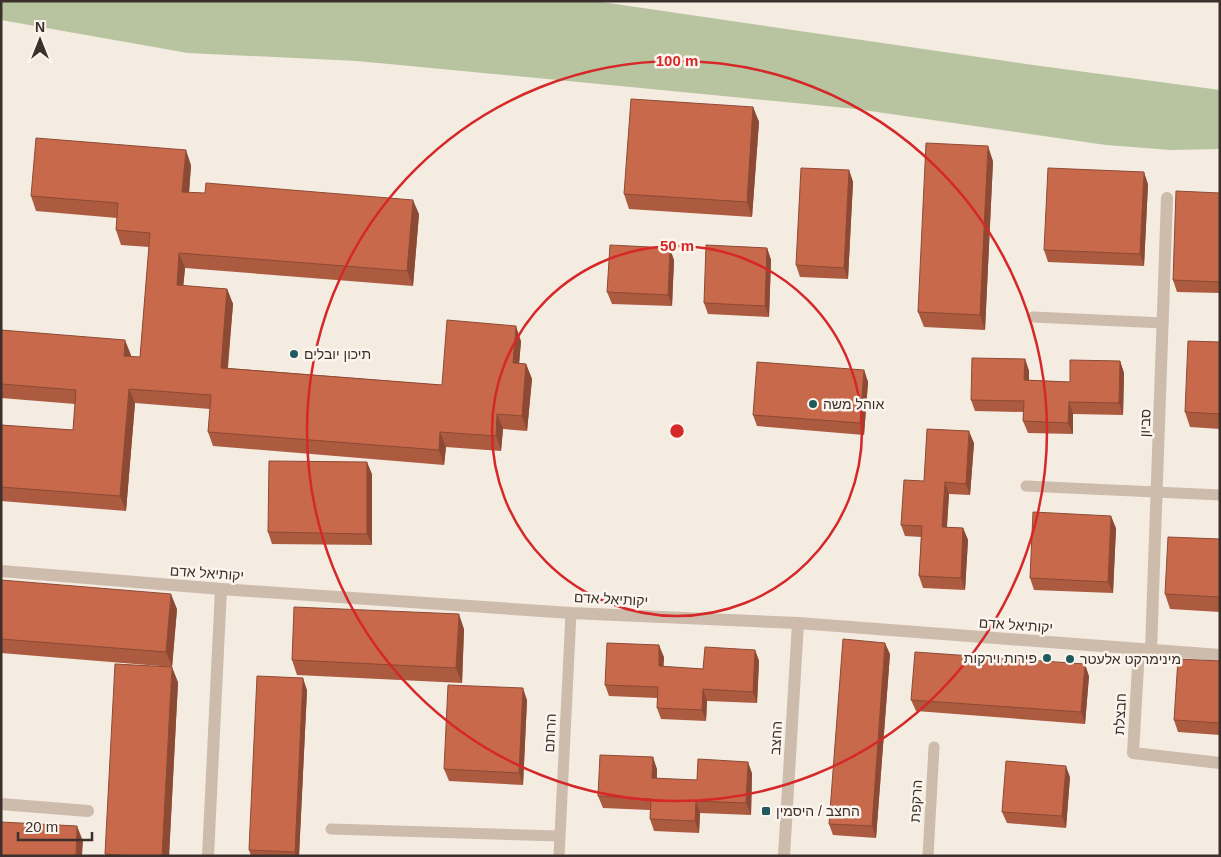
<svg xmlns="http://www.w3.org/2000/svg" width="1221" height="857" viewBox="0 0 1221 857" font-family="Arial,Heebo,sans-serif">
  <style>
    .park { fill: #b8c4a0 }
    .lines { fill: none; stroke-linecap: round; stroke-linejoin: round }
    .service { stroke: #cdbbac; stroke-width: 11 }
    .minor { stroke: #cdbbac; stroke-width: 12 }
    .tertiary { stroke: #cdbbac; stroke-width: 12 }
    .wall { fill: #ac5a40 }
    .shaded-wall { fill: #8c4a34 }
    .building { fill: #c8694b; stroke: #8c4a34 }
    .ring { fill: none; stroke: #d62828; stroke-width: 2.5 }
    .poi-dot { fill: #1f5a5e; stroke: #fbf5ee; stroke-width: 2 }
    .labels { text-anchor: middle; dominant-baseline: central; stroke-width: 5; stroke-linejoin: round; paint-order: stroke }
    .poi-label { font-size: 14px; fill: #3b302b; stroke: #fbf5ee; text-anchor: start }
    .street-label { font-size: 14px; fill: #3b302b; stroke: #fbf5ee }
    .centre { fill: #d62828; stroke: #fbf5ee; stroke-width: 2.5 }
    .ring-label { font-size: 15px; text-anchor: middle; font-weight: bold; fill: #d62828; stroke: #fbf5ee; stroke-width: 5; stroke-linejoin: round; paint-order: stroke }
  </style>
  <rect width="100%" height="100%" fill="#f4ebe1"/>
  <path class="park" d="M1 1H595L1033 65 1220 90V149L1171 150 1106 145 856 109 641 88 357 61 188 53 1 20Z"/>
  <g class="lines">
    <g class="service">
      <path d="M1033 317 1163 323"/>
      <path d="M1026 486 1220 495"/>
      <path d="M331 829 559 836"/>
      <path d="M559 856 571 613"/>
      <path d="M928 856 934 747"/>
    </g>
    <g class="minor">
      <path d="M1139 649 1133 753 1220 763"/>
      <path d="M1151 650 1167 198"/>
      <path d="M1 804 88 811"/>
      <path d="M208 856 221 589"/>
    </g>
    <g class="tertiary">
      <path d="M1 571 221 589 571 613 798 623 1220 655"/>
      <path d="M784 856 798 623"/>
    </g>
  </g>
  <g class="wall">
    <path d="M753 107 759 122 752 217 629 209 624 194Z"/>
    <path d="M993 161 985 330 924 327 918 312Z"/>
    <path d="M191 165 189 192 419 214 413 286 185 268 183 286 227 289 233 304 228 368 442 385 521 341 519 363 526 364 532 379 527 431 503 429 501 451 446 447 444 465 213 446 208 432 210 409 135 403 126 511 1 501V425L73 430 75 404 1 398V330L131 355V357H140L149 247 121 245 116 230 117 218 36 211 31 196Z"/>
    <path d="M849 170 853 182 848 279 800 277 796 265Z"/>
    <path d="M1148 184 1144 266 1048 262 1044 250Z"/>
    <path d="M1220 193V293L1177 292 1173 280Z"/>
    <path d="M767 248 771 260 769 317 708 314 704 303Z"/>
    <path d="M674 260 672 306 612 304 607 292Z"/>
    <path d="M1220 342V429L1190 427 1185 412Z"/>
    <path d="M1025 359 1029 371V380L1070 382 1120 361 1124 373 1123 415 1073 414V434L1028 433 1023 421 1024 412 975 411 971 400Z"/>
    <path d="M864 370 868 382 864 435 757 426 753 415Z"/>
    <path d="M974 443 970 495 949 494 947 527 963 528 968 540 965 590 923 588 919 576 921 537 905 536 901 525 924 481Z"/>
    <path d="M372 474V545L272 544 268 532Z"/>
    <path d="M1116 528 1113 593 1034 590 1030 578Z"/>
    <path d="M1220 539V612L1170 609 1165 594Z"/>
    <path d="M1 580 177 609 172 667 1 653Z"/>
    <path d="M464 629 462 683 297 675 292 660Z"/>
    <path d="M755 650 759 661 757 703 707 701 706 721 661 719 657 708V698L609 696 605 685 664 657 663 667 703 669Z"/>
    <path d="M890 654 876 838 833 835 829 824Z"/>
    <path d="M1220 661V735L1178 732 1174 720Z"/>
    <path d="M1089 676 1085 724 916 711 911 700Z"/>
    <path d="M178 682 169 856H106L105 854Z"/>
    <path d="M307 690 299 856H251L249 850Z"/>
    <path d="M527 700 523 785 449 781 444 769Z"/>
    <path d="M657 769V779L697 780 752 773 751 815 700 813 699 833 654 831 650 819V810L603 808 598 796Z"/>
    <path d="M1070 777 1066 828 1007 823 1002 812Z"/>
  </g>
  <g class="shaded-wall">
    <path d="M753 107 759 122 752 217 747 202Z"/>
    <path d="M988 146 993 161 985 330 980 315Z"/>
    <path d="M186 150 191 165 188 207 182 192Z"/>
    <path d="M849 170 853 182 848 279 844 268Z"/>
    <path d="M1144 172 1148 184 1144 266 1140 254Z"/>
    <path d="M413 200 419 214 413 286 407 271Z"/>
    <path d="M670 248 674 260 672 306 668 295Z"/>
    <path d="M767 248 771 260 769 317 765 306Z"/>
    <path d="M179 253 185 268 182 300 177 285Z"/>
    <path d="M227 289 233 304 226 383 221 368Z"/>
    <path d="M516 326 521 341 518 378 513 363Z"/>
    <path d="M125 340 131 355 129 371 124 356Z"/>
    <path d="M1025 359 1029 371V392L1024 380Z"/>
    <path d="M1120 361 1124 373 1123 415 1119 403Z"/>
    <path d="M526 364 532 379 527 431 522 416Z"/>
    <path d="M864 370 868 382 864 435 860 423Z"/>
    <path d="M129 389 135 403 126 511 120 496Z"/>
    <path d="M1069 402 1073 414V434L1068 423Z"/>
    <path d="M497 414 503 429 501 451 496 436Z"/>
    <path d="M969 431 974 443 970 495 966 484Z"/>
    <path d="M440 432 446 447 444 465 439 450Z"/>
    <path d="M367 462 372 474V545L367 534Z"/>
    <path d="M945 482 949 494 946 539 942 527Z"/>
    <path d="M1111 516 1116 528 1113 593 1108 582Z"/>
    <path d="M963 528 968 540 965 590 961 578Z"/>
    <path d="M171 594 177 609 172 667 166 652Z"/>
    <path d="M459 614 464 629 462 683 456 668Z"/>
    <path d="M885 643 890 654 876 838 872 826Z"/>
    <path d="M659 645 664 657 663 678 659 666Z"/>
    <path d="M755 650 759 661 757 703 753 692Z"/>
    <path d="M1085 664 1089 676 1085 724 1081 712Z"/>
    <path d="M172 667 178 682 169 856H162Z"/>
    <path d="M303 678 307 690 299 856H296L295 852Z"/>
    <path d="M523 688 527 700 523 785 519 773Z"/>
    <path d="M703 689 707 701 706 721 702 710Z"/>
    <path d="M653 757 657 769 656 790 652 778Z"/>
    <path d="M748 762 752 773 751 815 746 803Z"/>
    <path d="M1066 766 1070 777 1066 828 1062 816Z"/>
    <path d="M696 801 700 813 699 833 695 821Z"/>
    <path d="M77 826 83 841 82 856H76Z"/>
  </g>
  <g class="building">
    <path d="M631 99 753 107 747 202 624 194Z"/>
    <path d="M36 138 186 150 182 192 205 193 206 183 413 200 407 271 179 253 177 285 227 289 221 368 442 385 447 320 516 326 513 363 526 364 522 416 497 414 496 436 440 432 439 450 208 432 211 395 129 389 120 496 1 487V425L73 430 76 390 1 384V330L125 340 124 356 140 357 150 233 116 230 118 203 31 196Z"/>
    <path d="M926 143 988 146 980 315 918 312Z"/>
    <path d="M801 168 849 170 844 268 796 265Z"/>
    <path d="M1048 168 1144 172 1140 254 1044 250Z"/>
    <path d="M1176 191 1220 193V282L1173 280Z"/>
    <path d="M610 245 670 248 668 295 607 292Z"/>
    <path d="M706 245 767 248 765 306 704 303Z"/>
    <path d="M1188 341 1220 342V414L1185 412Z"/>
    <path d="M972 358 1025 359 1024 380 1070 382V360L1120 361 1119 403 1069 402 1068 423 1023 421 1024 401 971 400Z"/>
    <path d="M757 362 864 370 860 423 753 415Z"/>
    <path d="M927 429 969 431 966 484 945 482 942 527 963 528 961 578 919 576 922 526 901 525 904 480 924 481Z"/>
    <path d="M269 461 367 462V534L268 532Z"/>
    <path d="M1033 512 1111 516 1108 582 1030 578Z"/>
    <path d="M1168 537 1220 539V597L1165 594Z"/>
    <path d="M1 580 171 594 166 652 1 639Z"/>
    <path d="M294 607 459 614 456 668 292 660Z"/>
    <path d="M843 639 885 643 872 826 829 824Z"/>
    <path d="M607 643 659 645V666L703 669 705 647 755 650 753 692 703 689 702 710 657 708 658 687 605 685Z"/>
    <path d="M915 652 1085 664 1081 712 911 700Z"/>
    <path d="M1178 659 1220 661V723L1174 720Z"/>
    <path d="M115 664 172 667 162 856H131L105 854Z"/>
    <path d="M257 676 303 678 295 852 249 850Z"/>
    <path d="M448 685 523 688 519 773 444 769Z"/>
    <path d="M600 755 653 757 652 778 697 780 698 759 748 762 746 803 696 801 695 821 650 819 651 799 598 796Z"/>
    <path d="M1006 761 1066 766 1062 816 1002 812Z"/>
    <path d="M1 822 77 826 76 856H1Z"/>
  </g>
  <g class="ring">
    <circle cx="677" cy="431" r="185"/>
    <circle cx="677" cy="431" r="370"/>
  </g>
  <g class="poi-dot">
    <circle cx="294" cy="354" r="5"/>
    <circle cx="813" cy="404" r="5"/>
    <circle cx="1047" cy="658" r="5"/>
    <circle cx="1070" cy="659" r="5"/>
    <rect x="761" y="806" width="10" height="10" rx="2.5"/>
  </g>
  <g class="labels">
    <g class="poi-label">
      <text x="304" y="354">תיכון יובלים</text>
      <text x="823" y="404">אוהל משה</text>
      <text x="1037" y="658" text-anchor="end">פירות וירקות</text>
      <text x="1080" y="659">מינימרקט אלעטר</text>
      <text x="776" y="811">החצב / היסמין</text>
    </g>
    <g class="street-label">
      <text transform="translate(1145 423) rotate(-88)">סביון</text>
      <text transform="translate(207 573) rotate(4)">יקותיאל אדם</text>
      <text transform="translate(611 599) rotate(3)">יקותיאל אדם</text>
      <text transform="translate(1016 625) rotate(4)">יקותיאל אדם</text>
      <text transform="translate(1120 714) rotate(-87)">חבצלת</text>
      <text transform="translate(550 733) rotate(-87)">הרותם</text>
      <text transform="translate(776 738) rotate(-87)">החצב</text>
      <text transform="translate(916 801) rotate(-87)">הרקפת</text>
    </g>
  </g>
  <circle cx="677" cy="431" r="8" class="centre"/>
  <g class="ring-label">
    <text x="677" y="66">100 m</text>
    <text x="677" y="251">50 m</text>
  </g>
  <rect width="1221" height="857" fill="none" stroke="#3b302b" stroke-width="5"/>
  <g transform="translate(40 40)" stroke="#fbf5ee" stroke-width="4" paint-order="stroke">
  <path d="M0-4L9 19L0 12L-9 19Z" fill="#3b302b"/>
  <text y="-8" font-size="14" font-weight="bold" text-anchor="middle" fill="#3b302b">N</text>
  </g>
  <path d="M18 832v8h74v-8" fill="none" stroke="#3b302b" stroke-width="2.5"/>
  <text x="25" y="832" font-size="15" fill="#3b302b" stroke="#fbf5ee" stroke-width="4" paint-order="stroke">20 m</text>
</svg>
